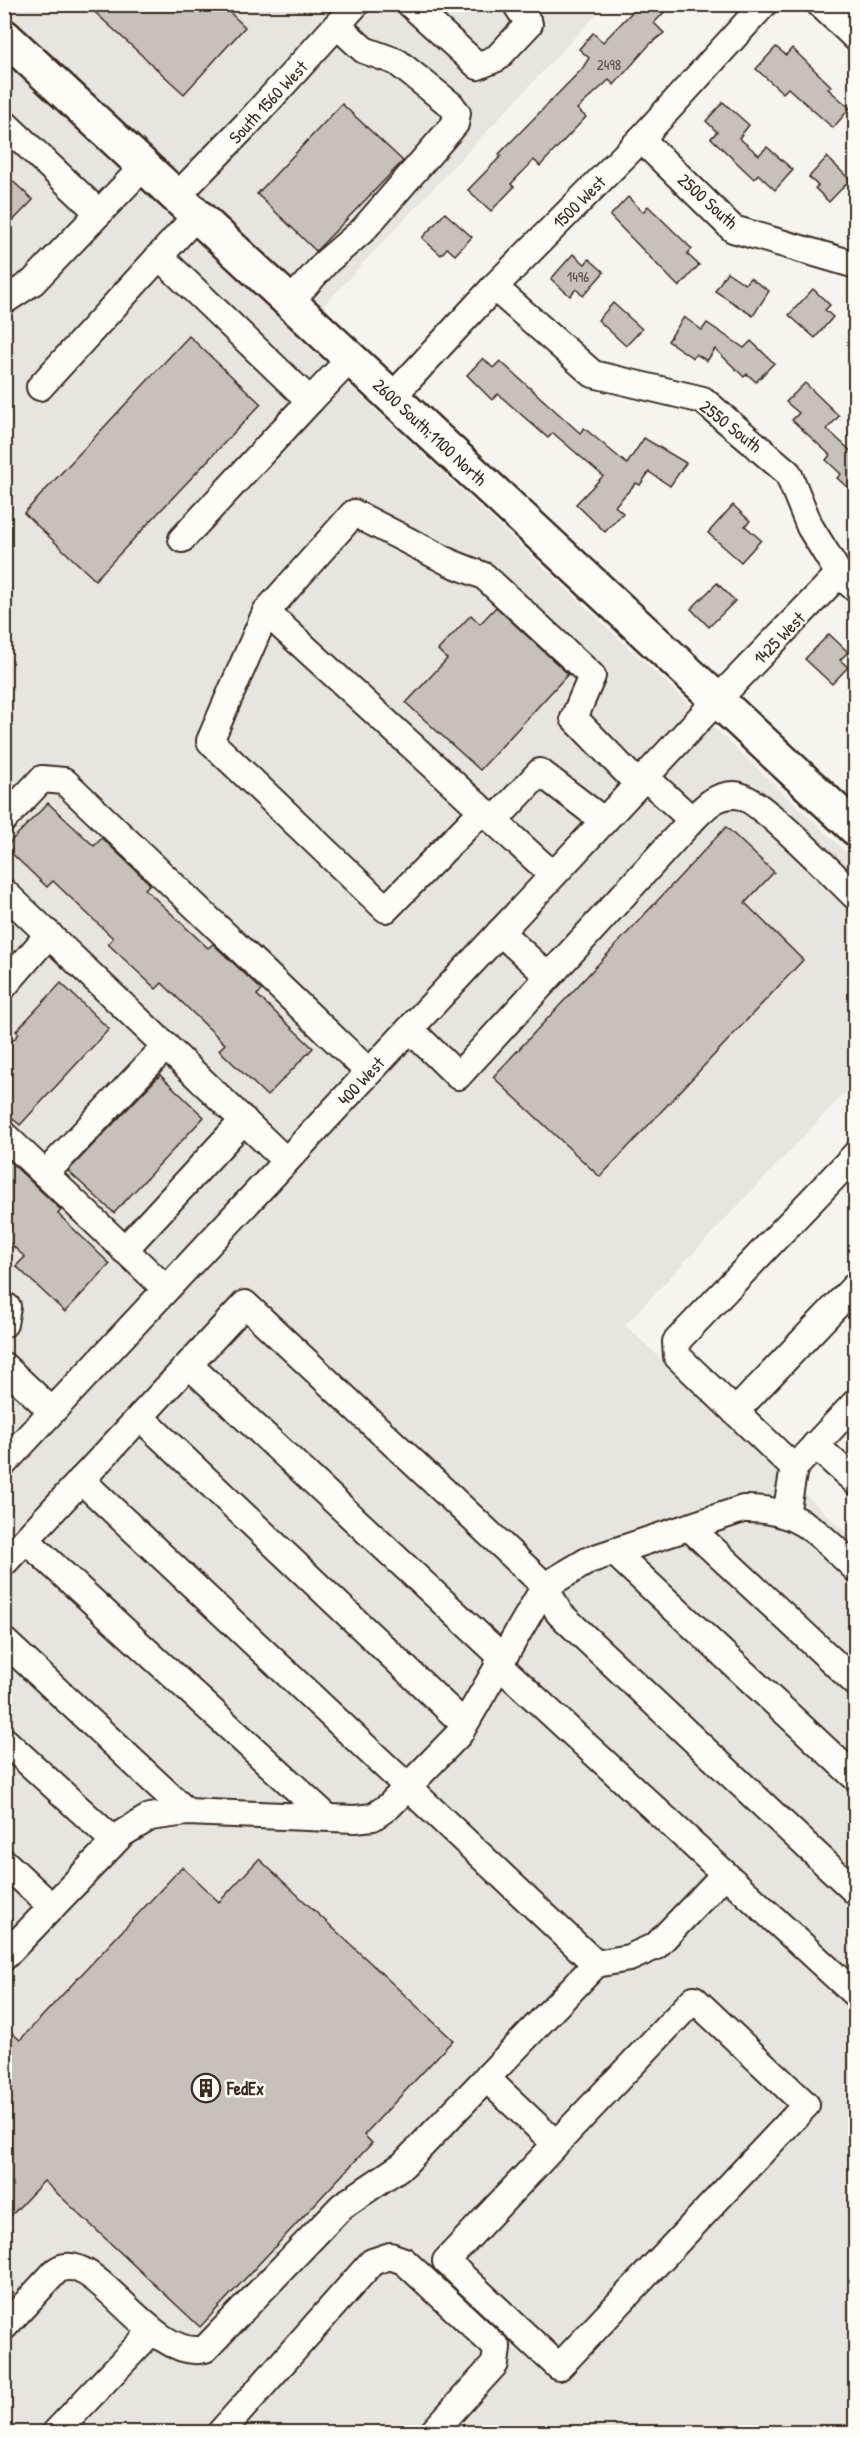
<svg xmlns="http://www.w3.org/2000/svg" width="860" height="2437" viewBox="0 0 860 2437" font-family="'Patrick Hand',sans-serif">
  <style>
    .built { fill: #e7e5df }
    .building { fill: #c7c1bb; stroke: #3b2a1e; stroke-width: 1.5 }
    .lines { fill: none; stroke-linecap: round; stroke-linejoin: round }
    .minor-casing { stroke: #3b2a1e; stroke-width: 30 }
    .major-casing { stroke: #3b2a1e; stroke-width: 38 }
    .minor { stroke: #fdfcf7; stroke-width: 26 }
    .major { stroke: #fdfcf7; stroke-width: 33 }
    .labels { text-anchor: middle; dominant-baseline: central; stroke-width: 5; stroke-linejoin: round; paint-order: stroke }
    .number-label { font-size: 15px; fill: #5e5045 }
    .street-label { font-size: 18px; fill: #3b2a1e; stroke: #fdfcf7 }
    .poi-label { font-size: 18px; font-weight: bold; fill: #3b2a1e; stroke: #fdfcf7; text-anchor: start }
  </style>
  <rect width="100%" height="100%" fill="#f5f4ee"/>
  <filter id="ink" filterUnits="userSpaceOnUse"><feTurbulence type="fractalNoise" baseFrequency=".0167" numOctaves="2"/><feDisplacementMap in="SourceGraphic" scale="12" xChannelSelector="R" yChannelSelector="G"/><feConvolveMatrix kernelMatrix="1 2 1 2 8 2 1 2 1" color-interpolation-filters="sRGB"/></filter>
  <g filter="url(#ink)">
    <path class="built" d="M5 5H605L296 335 855 860V1082L625 1325 855 1541V2432H5Z"/>
    <g class="building">
      <path d="M86 4H221L245 27 184 94Z"/>
      <path d="M640 4H672L654 23 664 33 650 44 614 85 609 80 577 109 586 117 540 166 534 160 511 184 514 187 491 211 468 190 501 156 499 154 582 69 589 58 579 49 593 33 603 42Z"/>
      <path d="M776 47 786 55 792 48 831 86 828 89 850 108 833 128 788 88 783 93 756 69Z"/>
      <path d="M723 102 749 125 739 138 759 155 767 147 793 170 775 190 758 174 754 179 711 138 717 132 706 121Z"/>
      <path d="M342 104 403 161 316 251 257 194Z"/>
      <path d="M827 157 850 180 829 202 815 188 818 186 809 177Z"/>
      <path d="M4 173 33 200 4 230Z"/>
      <path d="M628 197 643 212 648 206 692 249 687 254 699 265 679 287 610 216Z"/>
      <path d="M445 213 472 237 455 255 447 248 441 255 422 238Z"/>
      <path d="M573 254 585 264 589 259 604 272 583 296 576 289 570 296 551 279Z"/>
      <path d="M727 272 745 284 750 278 769 291 753 316 715 291Z"/>
      <path d="M813 289 830 305 825 310 833 317 815 338 789 315Z"/>
      <path d="M613 303 642 329 626 346 598 320Z"/>
      <path d="M684 317 702 330 707 323 744 348 751 341 774 363 756 382 747 374 744 377 715 349 707 361 696 354 693 358 668 341Z"/>
      <path d="M189 336 261 404 95 580 24 513Z"/>
      <path d="M483 358 493 368 500 361 580 433 584 428 627 464 644 438 686 463 670 486 649 472 640 485 636 483 615 506 623 513 605 532 576 504 603 476 553 433 548 438 498 394 492 400 467 375Z"/>
      <path d="M805 383 839 416 827 429 855 455V494L837 478 841 474 826 460 830 455 792 420 799 413 786 402Z"/>
      <path d="M733 505 750 521 745 526 761 540 741 562 708 533Z"/>
      <path d="M717 583 735 601 709 627 691 609Z"/>
      <path d="M496 607 568 674 480 770 406 703 447 659 438 650 471 615 480 624Z"/>
      <path d="M829 634 848 652 840 660 848 667 832 684 805 659Z"/>
      <path d="M48 803 94 846 102 838 150 884 145 889 208 948 213 944 262 990 257 995 313 1048 267 1096 219 1050 225 1044 162 983 156 989 108 944 113 938 53 881 47 887 5 847Z"/>
      <path d="M726 827 774 872 745 903 803 960 600 1177 493 1077Z"/>
      <path d="M61 983 109 1029 20 1125 4 1111V1049L19 1034 16 1031Z"/>
      <path d="M160 1075 204 1117 114 1213 68 1171Z"/>
      <path d="M4 1156 61 1210 58 1214 110 1264 65 1312 16 1266 25 1257 4 1238Z"/>
      <path d="M259 1859 453 2040 364 2135 372 2143 200 2327 44 2181 4 2223V2026L20 2040 182 1867 219 1902Z"/>
    </g>
    <g class="lines">
      <g class="minor-casing">
        <g id="minor">
          <path d="M410 4 478 66 497 58 529 24 516 4"/>
          <path d="M820 4 856 38"/>
          <path d="M4 123 99 213"/>
          <path d="M641 139 733 229 856 265"/>
          <path d="M177 196 249 122 356 4"/>
          <path d="M159 256 310 401 351 358"/>
          <path d="M494 287 593 374 703 400 788 473 810 527 839 574 856 589"/>
          <path d="M4 301 33 282 144 166"/>
          <path d="M290 302 327 261 363 230 455 124 457 113 451 105 397 62 364 50 338 26"/>
          <path d="M40 387 197 215"/>
          <path d="M392 397 494 287 641 139 764 4"/>
          <path d="M182 539 310 401"/>
          <path d="M266 612 354 513 451 563 484 576 592 676 574 718 638 784"/>
          <path d="M645 777 692 820C705 807 715 795 735 795 757 795 836 878 856 897"/>
          <path d="M483 810 386 909 210 741 266 612 553 875"/>
          <path d="M4 819 42 779 64 781 369 1072"/>
          <path d="M494 821 540 772 604 821"/>
          <path d="M4 892 286 1161"/>
          <path d="M500 932 548 976"/>
          <path d="M4 986 49 934"/>
          <path d="M410 1029 458 1076 692 820"/>
          <path d="M4 1135 166 1289"/>
          <path d="M45 1174 166 1046"/>
          <path d="M124 1250 244 1120"/>
          <path d="M4 1305 7 1307 4 1324"/>
          <path d="M189 1365 502 1657"/>
          <path d="M4 1366 52 1411"/>
          <path d="M735 1412 856 1285"/>
          <path d="M140 1417 464 1724"/>
          <path d="M815 1445 856 1482"/>
          <path d="M4 1463 717 700 839 574"/>
          <path d="M794 1468 677 1356 676 1342 856 1154"/>
          <path d="M81 1480 596 1964"/>
          <path d="M786 1514 794 1468 856 1402"/>
          <path d="M689 1527 856 1683"/>
          <path d="M26 1540 327 1817"/>
          <path d="M614 1552 856 1778"/>
          <path d="M4 1563 245 1304 545 1586 559 1613 856 1892"/>
          <path d="M4 1641 187 1812"/>
          <path d="M498 1664 856 1995"/>
          <path d="M4 1740 114 1841"/>
          <path d="M4 1862 52 1907"/>
          <path d="M4 1957 123 1833 150 1817 187 1812 355 1819 373 1817 389 1806 459 1734 545 1586 589 1560 743 1509C797 1507 819 1534 856 1569"/>
          <path d="M486 2078 556 2144 694 1999 806 2105 559 2367 446 2261 556 2144"/>
          <path d="M4 2327 56 2271C93 2243 150 2363 205 2349L342 2206 403 2165 596 1964 629 1958 656 1946 725 1874"/>
          <path d="M56 2432 152 2331"/>
          <path d="M221 2432 372 2262 390 2256 404 2261 497 2348 495 2364 433 2432"/>
        </g>
      </g>
      <g class="major-casing">
        <path id="major" d="M4 36 856 829"/>
      </g>
      <use href="#minor" class="minor"/>
      <use href="#major" class="major"/>
    </g>
  </g>
  <defs>
    <g id="building-ring" transform="scale(1.5)"><circle r="9.5" fill="#fdfcf7" stroke="#3b2a1e" stroke-width="1.5"/><path d="M-4-6H4V6H1V3H-1V6H-4ZM-2.5-4.3h1.7v1.8h-1.7ZM.8-4.3h1.7v1.8H.8ZM-2.5-1h1.7V.8h-1.7ZM.8-1h1.7V.8H.8Z" fill="#3b2a1e"/></g>
  </defs>
  <g fill-rule="evenodd">
    <use href="#building-ring" x="206" y="2088"/>
  </g>
  <g class="labels">
    <g class="number-label">
      <text x="609" y="64">2498</text>
      <text x="578" y="276">1496</text>
    </g>
    <g class="street-label">
      <text transform="translate(268 102) rotate(-47)">South 1560 West</text>
      <text transform="translate(708 201) rotate(42)">2500 South</text>
      <text transform="translate(579 202) rotate(-45)">1500 West</text>
      <text transform="translate(731 426) rotate(38)">2550 South</text>
      <text transform="translate(430 432) rotate(43)">2600 South;1100 North</text>
      <text transform="translate(779 638) rotate(-46)">1425 West</text>
      <text transform="translate(361 1081) rotate(-47)">400 West</text>
    </g>
    <g class="poi-label">
      <text x="227" y="2088">FedEx</text>
    </g>
  </g>
  <rect width="860" height="2437" fill="none" stroke="#fdfcf7" stroke-width="24"/>
  <rect x="12" y="12" width="836" height="2413" fill="none" stroke="#3b2a1e" stroke-width="2" filter="url(#ink)"/>
</svg>
